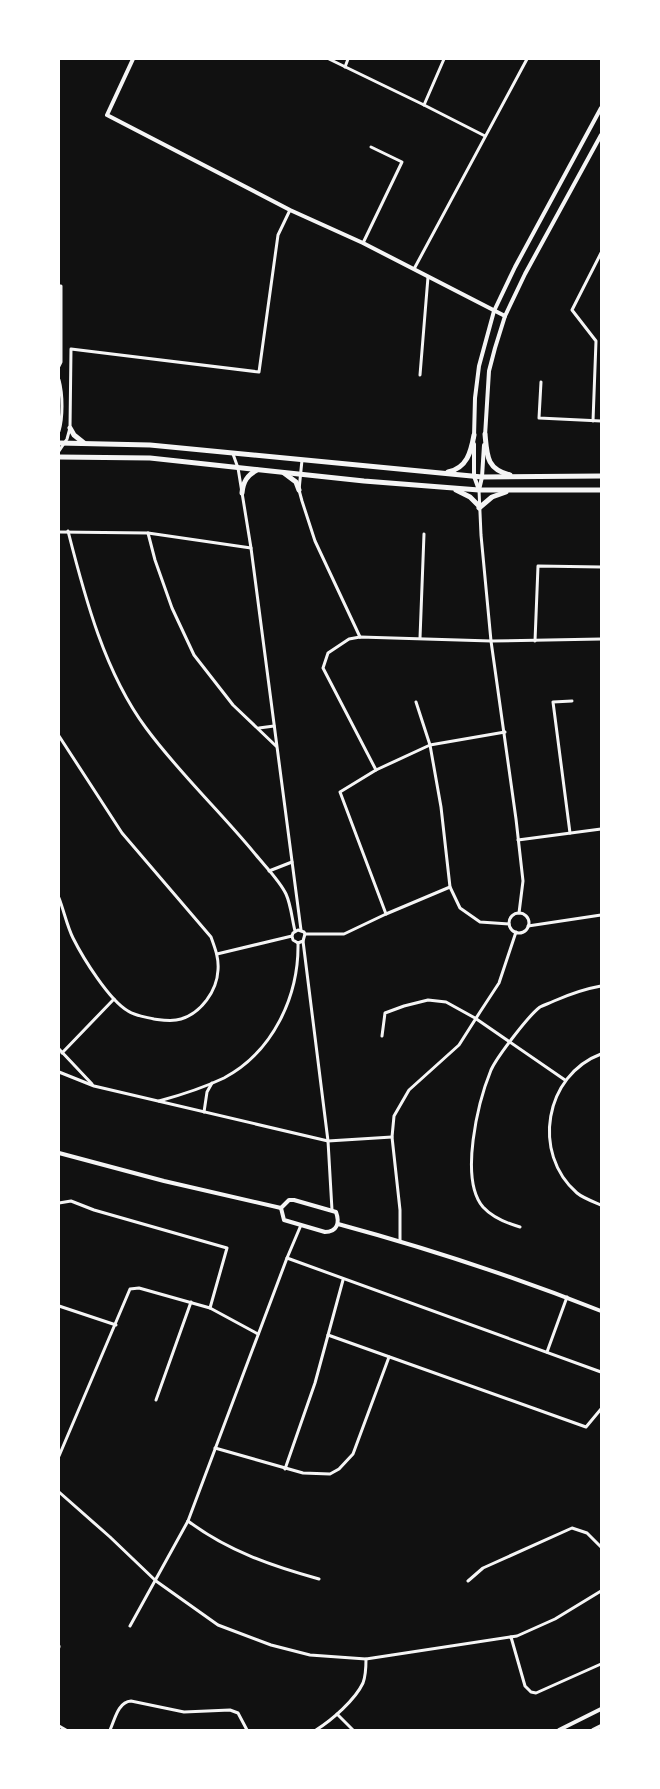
<svg xmlns="http://www.w3.org/2000/svg" width="660" height="1789" viewBox="0 0 660 1789" font-family="'Asap Condensed',sans-serif">
  <style>
    .lines { fill: none; stroke-linecap: round; stroke-linejoin: round }
    .minor { stroke: #f5f5f5; stroke-width: 3 }
    .tertiary { stroke: #f5f5f5; stroke-width: 4 }
    .primary { stroke: #f5f5f5; stroke-width: 5 }
  </style>
  <rect width="100%" height="100%" fill="#111"/>
  <g class="lines">
    <g class="minor">
      <path d="M329 59 424 105 485 136"/>
      <path d="M345 67 348 59"/>
      <path d="M424 105 444 59"/>
      <path d="M363 243 402 162 371 147"/>
      <path d="M414 269 527 59"/>
      <path d="M59 286H61V362L59 366"/>
      <path d="M420 375 428 277"/>
      <path d="M59 380C63 395 63 417 59 431"/>
      <path d="M541 382 539 418 601 421"/>
      <path d="M593 421 596 341 572 310 601 253"/>
      <path d="M59 451 67 439 70 428 71 349 259 372 278 235 290 210"/>
      <path d="M233 454 238 468 251 548 301 930"/>
      <path d="M302 460 299 490 302 501 315 541 360 637"/>
      <path d="M479 490 481 535 491 641 516 819 523 881 519 913"/>
      <path d="M68 531C85 598 105 673 146 728 179 773 221 812 256 855 265 866 280 881 286 894 291 905 292 919 295 931"/>
      <path d="M59 532 148 533 251 548"/>
      <path d="M148 533 155 560 172 608 194 655 233 705 276 746"/>
      <path d="M420 638 424 534"/>
      <path d="M535 641 538 566 601 567"/>
      <path d="M416 702 430 745 441 807 450 887 460 908 480 922 509 924"/>
      <path d="M259 728 274 726"/>
      <path d="M59 736 122 833 211 937C215 948 219 958 218 970 217 991 201 1013 181 1019 172 1022 162 1020 154 1019 146 1017 135 1016 128 1011 109 1000 83 958 73 938 67 926 64 911 59 898"/>
      <path d="M376 770 323 668 328 653 349 639 360 637 491 641 601 639"/>
      <path d="M570 833 553 702 572 701"/>
      <path d="M518 840 601 829"/>
      <path d="M269 871 292 862"/>
      <circle cx="519" cy="923" r="10"/>
      <path d="M386 914 340 792 376 770 430 745 505 732"/>
      <path d="M528 926 601 915"/>
      <path d="M305 934H344L386 914 450 887"/>
      <path d="M303 941 328 1141 332 1210"/>
      <path d="M217 954 292 936 293 933 298 930 304 932 305 934 303 941 298 943 293 940 292 936"/>
      <path d="M382 1036 385 1013 404 1006 428 1000 446 1002 475 1018 565 1080"/>
      <path d="M59 1049 92 1084"/>
      <path d="M62 1053 114 999"/>
      <path d="M601 1054C545 1075 531 1153 577 1193 583 1198 594 1202 601 1205"/>
      <path d="M59 1072 94 1086 328 1141 392 1137"/>
      <path d="M159 1101C181 1095 203 1088 224 1078 273 1052 299 996 298 943"/>
      <path d="M204 1112 207 1092 212 1083"/>
      <path d="M59 1203 71 1201 94 1210 227 1248 210 1308"/>
      <path d="M520 1227C506 1223 493 1218 483 1207 459 1179 478 1102 491 1070 497 1057 528 1016 540 1007 544 1005 550 1003 554 1001 570 994 584 989 601 986"/>
      <path d="M400 1241V1210L392 1137 394 1116 409 1090 459 1045 480 1012 499 983 516 932"/>
      <path d="M287 1258 601 1372"/>
      <path d="M59 1306 116 1325"/>
      <path d="M328 1335 586 1427 601 1409"/>
      <path d="M547 1352 567 1297"/>
      <path d="M156 1400 191 1302"/>
      <path d="M215 1448 303 1473 330 1474 339 1469 353 1454 389 1357"/>
      <path d="M59 1456 130 1289 139 1288 210 1308 258 1334"/>
      <path d="M285 1469 315 1383 343 1280"/>
      <path d="M59 1492 110 1537 156 1581 218 1625 271 1645 310 1655 366 1659 517 1636 555 1619 601 1591"/>
      <path d="M188 1521C228 1551 272 1566 319 1579"/>
      <path d="M468 1581 483 1568 572 1528 587 1533 601 1547"/>
      <path d="M130 1626 188 1521 287 1258 301 1225"/>
      <path d="M511 1637 525 1686 531 1692 536 1693 601 1664"/>
      <path d="M59 1646V1647"/>
      <path d="M337 1714 353 1730"/>
      <path d="M59 1726 66 1730"/>
      <path d="M110 1730C115 1719 118 1702 131 1701L184 1712 230 1710 238 1713 247 1730"/>
      <path d="M316 1730C332 1720 355 1700 363 1683 366 1675 366 1667 366 1659"/>
    </g>
    <g class="tertiary">
      <path d="M133 59 107 115 290 210 363 243 505 316"/>
      <path d="M485 436 489 371 495 348 505 316 525 274 601 135"/>
      <path d="M474 437 475 398 479 366 494 311 515 267 601 108"/>
      <path d="M474 444V476L479 490"/>
      <path d="M479 490 482 477 484 445"/>
      <path d="M59 1153 164 1181 281 1208"/>
      <path d="M289 1200H294L336 1212C340 1223 337 1232 325 1232L284 1220 281 1208Z"/>
      <path d="M338 1224C427 1248 515 1277 601 1311"/>
      <path d="M559 1730 601 1709"/>
      <path d="M593 1730 601 1726"/>
    </g>
    <g class="primary">
      <path d="M70 428 74 435 84 443"/>
      <path d="M485 434C487 455 486 469 510 475"/>
      <path d="M59 443 150 445 482 477 601 476"/>
      <path d="M59 457 150 458 364 481 479 490H601"/>
      <path d="M448 472C467 468 471 452 474 435"/>
      <path d="M284 473 296 482 299 490"/>
      <path d="M456 490 470 497 479 506"/>
      <path d="M242 493C243 482 247 475 257 470"/>
      <path d="M479 508 492 497 506 492"/>
    </g>
  </g>
  <rect width="660" height="1789" fill="none" stroke="#ffffff" stroke-width="120"/>
</svg>
